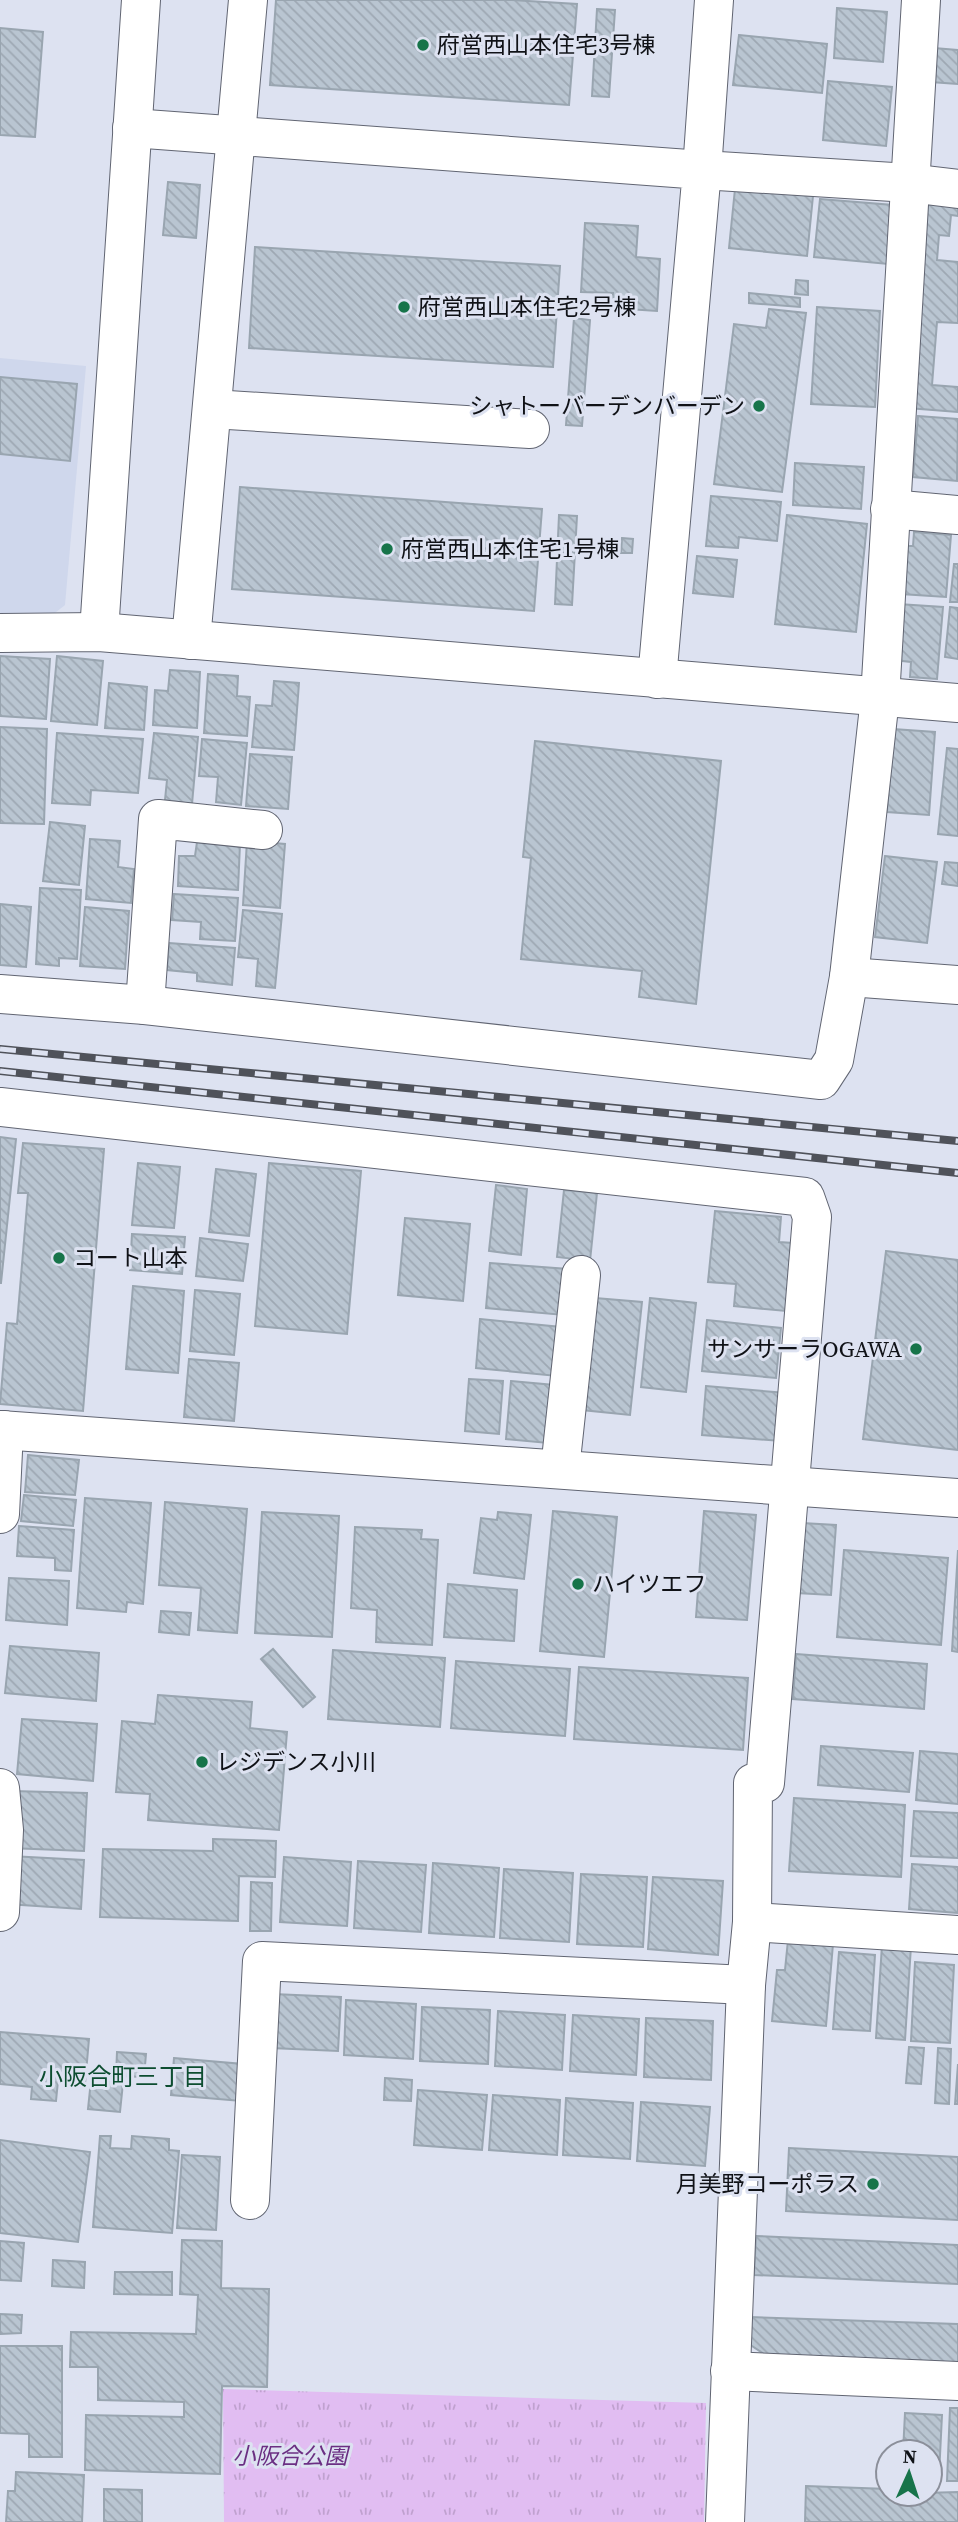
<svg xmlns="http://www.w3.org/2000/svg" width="958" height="2522" viewBox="0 0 958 2522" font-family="'Source Serif 4','Noto Sans JP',serif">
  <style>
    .built { fill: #cfd7ec }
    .park { fill: url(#park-tufts) }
    .building { fill: url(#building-back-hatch); stroke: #99a5b0; stroke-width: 2 }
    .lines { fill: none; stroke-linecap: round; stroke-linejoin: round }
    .minor-casing { stroke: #616572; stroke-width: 40 }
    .minor { stroke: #fff; stroke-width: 38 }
    .rail-casing { stroke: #4f525a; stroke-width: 8 }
    .rail { stroke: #dde2f1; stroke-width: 5; stroke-dasharray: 16; stroke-linecap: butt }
    .poi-dot { fill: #17744a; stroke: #dde2f1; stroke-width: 2.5 }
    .labels { text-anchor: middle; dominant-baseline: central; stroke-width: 6; stroke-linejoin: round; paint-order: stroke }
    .poi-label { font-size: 23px; fill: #101217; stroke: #dde2f1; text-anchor: start }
    .park-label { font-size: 23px; font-style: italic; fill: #6b2f83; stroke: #dde2f1 }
    .neighbourhood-label { font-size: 24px; fill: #0d4d30; stroke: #dde2f1 }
  </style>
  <defs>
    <pattern id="park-tufts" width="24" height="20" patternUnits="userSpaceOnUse" patternTransform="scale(1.75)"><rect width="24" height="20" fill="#e1bdf2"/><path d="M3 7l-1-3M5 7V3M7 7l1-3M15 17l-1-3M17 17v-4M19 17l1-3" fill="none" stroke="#c0a1cf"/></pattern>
    <pattern id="building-back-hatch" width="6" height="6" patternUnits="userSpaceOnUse" patternTransform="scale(1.75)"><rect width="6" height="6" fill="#b9c5d1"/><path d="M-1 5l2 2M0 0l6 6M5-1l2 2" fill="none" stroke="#9ea8b3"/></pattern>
  </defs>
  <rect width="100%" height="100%" fill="#dde2f1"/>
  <path class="built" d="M0 358 86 366 65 605 51 616 0 614Z"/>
  <path class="park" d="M223 2389 706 2403 704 2522H224Z"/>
  <g class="building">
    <path d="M276 0H512L577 4 569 105 270 85Z"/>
    <path d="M837 8 887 12 883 62 834 58Z"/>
    <path d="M597 9 615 10 609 97 592 96Z"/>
    <path d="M0 28 43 32 35 137 0 135Z"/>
    <path d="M739 35 827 44 822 93 733 85Z"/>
    <path d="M934 48 958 50V84L931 82Z"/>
    <path d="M828 81 892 87 886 146 823 140Z"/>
    <path d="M168 182 200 185 196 238 163 235Z"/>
    <path d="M735 189 813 196 807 256 729 248Z"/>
    <path d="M924 198 958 200V216L951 215 949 236 939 235 937 260 958 262V323L937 322 932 385 958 387V412L908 408Z"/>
    <path d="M820 199 893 205 888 264 814 257Z"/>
    <path d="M585 223 638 226 636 257 660 259 657 311 612 308 613 293 581 292Z"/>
    <path d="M255 247 560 266 553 367 249 348Z"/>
    <path d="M796 280 808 281V295L795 294Z"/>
    <path d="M749 293 800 298V307L749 303Z"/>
    <path d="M817 307 880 311 875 407 811 404Z"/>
    <path d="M769 309 806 313 782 492 714 484 734 324 766 328Z"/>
    <path d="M574 318 590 320 582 426 566 425Z"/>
    <path d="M0 377 77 384 70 461 0 454Z"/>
    <path d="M918 416 958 419 957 481 913 477Z"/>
    <path d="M795 463 864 467 861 509 793 505Z"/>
    <path d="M240 487 542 509 534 611 232 589Z"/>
    <path d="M711 496 781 502 777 541 739 537 738 548 706 546Z"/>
    <path d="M559 515 577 516 572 605 555 604Z"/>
    <path d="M787 515 867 524 856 632 775 624Z"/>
    <path d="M914 532 951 535 946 597 901 594 905 546H913Z"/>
    <path d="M622 538 633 539 632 553H621Z"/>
    <path d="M697 556 737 560 733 597 693 593Z"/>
    <path d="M954 564H958V602H950Z"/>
    <path d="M898 604 943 607 937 679 910 677 911 662 894 660Z"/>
    <path d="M950 607 958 608V659L945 657Z"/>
    <path d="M0 656 50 659 46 719 0 716Z"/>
    <path d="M57 656 103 661 97 725 51 721Z"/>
    <path d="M170 670 200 672 197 728 153 725 155 690 168 691Z"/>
    <path d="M208 674 238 676 237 696 250 697 247 736 204 733Z"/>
    <path d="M274 681 299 683 294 750 252 747 256 705 272 706Z"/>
    <path d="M109 683 147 687 144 730 105 728Z"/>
    <path d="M0 727 47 729 44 824 0 823Z"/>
    <path d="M893 729 935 732 929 815 887 812Z"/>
    <path d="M57 733 143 739 138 793 91 790 90 805 52 803Z"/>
    <path d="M154 733 198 737 192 804 165 800 167 780 149 778Z"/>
    <path d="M202 739 247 743 241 805 216 802 218 777 199 776Z"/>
    <path d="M535 741 721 761 696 1004 639 997 642 971 521 959 531 858 523 857Z"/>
    <path d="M947 748 958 749V836L938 834Z"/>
    <path d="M250 754 292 757 288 809 246 806Z"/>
    <path d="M50 822 85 826 79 885 43 881Z"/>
    <path d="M90 839 120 841 118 867 134 869 131 903 86 899Z"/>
    <path d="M247 841 285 844 280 908 243 905Z"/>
    <path d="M197 842 240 844 238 890 178 886 179 856H195Z"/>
    <path d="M885 856 937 862 927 943 875 937Z"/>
    <path d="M945 862 958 863V886L942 884Z"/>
    <path d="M40 888 81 890 77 959 59 958V966L36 964Z"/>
    <path d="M174 894 238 898 235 941 200 939 201 922 172 920Z"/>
    <path d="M0 904 31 907 26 967 0 965Z"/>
    <path d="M85 907 129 911 125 969 80 966Z"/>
    <path d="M243 910 282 914 275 988 256 986 258 959 238 957Z"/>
    <path d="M169 943 235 948 232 985 197 981V973L167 970Z"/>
    <path d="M0 1137 16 1139 1 1283H0Z"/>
    <path d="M23 1143 104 1149 83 1411 0 1404 7 1323 17 1324 28 1193H18Z"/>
    <path d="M138 1163 180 1167 174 1228 132 1225Z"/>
    <path d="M269 1163 361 1171 347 1334 255 1326Z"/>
    <path d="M216 1169 256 1174 249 1236 209 1232Z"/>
    <path d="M496 1185 527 1189 521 1255 489 1251Z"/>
    <path d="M564 1190 597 1193 590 1261 557 1257Z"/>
    <path d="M715 1211 781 1217 779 1242 793 1243 786 1311 734 1306 736 1284 708 1282Z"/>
    <path d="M405 1218 470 1224 463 1301 398 1295Z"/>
    <path d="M132 1234 185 1237 182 1274 130 1270Z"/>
    <path d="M200 1238 248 1244 243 1281 196 1276Z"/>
    <path d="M886 1251 958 1260V1450L863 1439Z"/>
    <path d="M490 1263 568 1269 564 1315 486 1308Z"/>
    <path d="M133 1286 184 1291 178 1373 126 1369Z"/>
    <path d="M195 1290 240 1294 234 1355 190 1351Z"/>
    <path d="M595 1298 642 1302 630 1415 582 1410Z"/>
    <path d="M650 1298 696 1303 686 1392 641 1387Z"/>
    <path d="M480 1319 561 1327 557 1376 476 1368Z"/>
    <path d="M707 1320 781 1328 776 1378 702 1371Z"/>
    <path d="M189 1359 239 1363 234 1421 184 1417Z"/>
    <path d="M469 1379 503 1381 499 1434 465 1431Z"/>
    <path d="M511 1381 554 1385 548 1443 506 1439Z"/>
    <path d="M706 1386 786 1393 781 1441 702 1435Z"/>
    <path d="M28 1455 79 1460 75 1495 25 1492Z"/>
    <path d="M24 1495 76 1500 73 1526 21 1521Z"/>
    <path d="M85 1498 151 1503 143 1604 127 1602 126 1612 77 1608Z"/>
    <path d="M165 1502 247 1509 237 1633 198 1630 201 1588 159 1585Z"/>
    <path d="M553 1511 617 1517 604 1657 540 1651Z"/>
    <path d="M704 1511 756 1515 747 1620 696 1617Z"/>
    <path d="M262 1512 339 1516 332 1637 255 1633Z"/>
    <path d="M498 1512 531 1515 524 1579 474 1573 481 1518 497 1520Z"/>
    <path d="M802 1523 836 1525 831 1595 797 1593Z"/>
    <path d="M19 1526 74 1530 71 1571 55 1570V1558L17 1556Z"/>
    <path d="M355 1527 422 1530 421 1539 438 1540 432 1645 376 1642 377 1610 351 1608Z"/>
    <path d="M844 1550 948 1558 941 1645 837 1637Z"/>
    <path d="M958 1550V1652L952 1651Z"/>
    <path d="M9 1578 69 1581 67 1625 6 1620Z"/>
    <path d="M448 1584 517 1590 514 1641 444 1637Z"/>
    <path d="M161 1611 191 1613 189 1635 159 1632Z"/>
    <path d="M10 1646 99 1653 96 1701 5 1693Z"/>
    <path d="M273 1649 315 1697 303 1707 261 1659Z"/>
    <path d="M333 1650 445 1658 440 1727 328 1719Z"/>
    <path d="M796 1654 927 1664 924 1709 793 1699Z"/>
    <path d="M456 1661 570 1669 565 1736 451 1728Z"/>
    <path d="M579 1667 748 1678 743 1750 574 1739Z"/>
    <path d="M158 1695 252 1702 250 1728 287 1732 279 1830 148 1820 150 1794 116 1792 122 1721 155 1724Z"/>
    <path d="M22 1719 97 1724 93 1781 17 1774Z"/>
    <path d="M821 1746 913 1753 909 1792 818 1785Z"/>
    <path d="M920 1751 958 1754V1804L916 1800Z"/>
    <path d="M12 1791 87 1793 84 1851 9 1848Z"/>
    <path d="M794 1798 905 1805 901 1877 789 1871Z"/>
    <path d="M914 1811 958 1813V1858L911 1856Z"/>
    <path d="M213 1839 276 1841 275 1877 239 1876 238 1921 100 1917 103 1849 213 1851Z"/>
    <path d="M10 1856 84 1860 81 1909 7 1904Z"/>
    <path d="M284 1857 351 1862 347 1926 280 1922Z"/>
    <path d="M358 1861 426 1865 421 1932 354 1928Z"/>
    <path d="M433 1863 499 1868 494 1937 429 1933Z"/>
    <path d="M912 1864 958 1867V1913L909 1909Z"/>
    <path d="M504 1869 573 1873 569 1942 500 1938Z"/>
    <path d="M581 1874 647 1877 643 1947 577 1944Z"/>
    <path d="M653 1877 723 1881 718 1955 648 1949Z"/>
    <path d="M251 1882 272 1883 271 1931H250Z"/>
    <path d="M788 1940 833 1944 826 2026 772 2021 777 1970H785Z"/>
    <path d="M882 1945 911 1946 905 2040 876 2038Z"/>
    <path d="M839 1952 875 1955 870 2031 833 2029Z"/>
    <path d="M915 1962 954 1965 950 2043 911 2041Z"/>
    <path d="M273 1994 341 1997 338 2051 271 2048Z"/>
    <path d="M346 2000 416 2004 413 2059 344 2055Z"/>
    <path d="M422 2007 490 2010 488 2064 420 2061Z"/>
    <path d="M498 2011 565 2015 562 2070 495 2066Z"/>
    <path d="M573 2015 639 2019 636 2075 570 2071Z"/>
    <path d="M646 2018 713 2021 711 2080 644 2077Z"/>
    <path d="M0 2032 89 2039 85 2084 58 2081 56 2101 31 2099 32 2087 0 2084Z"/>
    <path d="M909 2047 924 2048 921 2084 906 2083Z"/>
    <path d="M938 2048 951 2049 949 2104 935 2103Z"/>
    <path d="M117 2052 146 2054 144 2077 116 2076Z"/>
    <path d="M174 2058 243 2064 241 2101 171 2095Z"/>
    <path d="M958 2064V2104H955Z"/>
    <path d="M385 2078 412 2080 411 2101 384 2100Z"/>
    <path d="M91 2080 123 2083 120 2112 88 2109Z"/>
    <path d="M418 2090 487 2095 482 2150 414 2145Z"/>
    <path d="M493 2095 560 2100 557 2155 489 2150Z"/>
    <path d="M566 2098 633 2103 630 2159 563 2155Z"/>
    <path d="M641 2102 710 2107 705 2166 637 2161Z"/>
    <path d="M100 2136H111L110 2148 131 2149 132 2136 169 2139V2150L179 2151 172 2233 93 2227Z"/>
    <path d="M0 2140 90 2152 78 2242 0 2233Z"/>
    <path d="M789 2148 958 2157V2220L786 2211Z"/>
    <path d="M182 2155 220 2157 216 2230 177 2228Z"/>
    <path d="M756 2236 958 2245V2284L754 2275Z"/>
    <path d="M182 2240 222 2241 221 2288 269 2289 267 2387 222 2386 220 2474 85 2470 86 2415 184 2417V2402L98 2400V2367H70L71 2332 196 2334 198 2295 180 2294Z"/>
    <path d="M0 2241 24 2243 21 2281 0 2280Z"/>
    <path d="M53 2260 85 2262 84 2288 52 2286Z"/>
    <path d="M115 2272H172V2295L114 2294Z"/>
    <path d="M0 2314 22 2315 21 2333 0 2334Z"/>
    <path d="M750 2317 958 2324V2363L767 2356 749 2344Z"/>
    <path d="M0 2346H62V2457H29V2434L0 2433Z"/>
    <path d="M950 2408H958V2481H947Z"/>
    <path d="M905 2413 942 2415 939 2476H930V2452H903Z"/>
    <path d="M16 2472 84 2475 82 2522H6L8 2491H15Z"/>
    <path d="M806 2486 888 2489V2494L958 2492V2522H805Z"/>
    <path d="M104 2489 142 2490V2522H104Z"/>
  </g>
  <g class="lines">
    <g class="minor-casing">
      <g id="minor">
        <path d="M714 0 702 170 909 183 958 189"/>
        <path d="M132 128 702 170 657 679"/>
        <path d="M212 409 530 429"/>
        <path d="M890 509 958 515"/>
        <path d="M99 632 141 0"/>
        <path d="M0 633 99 632 958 703"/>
        <path d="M191 640 248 0"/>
        <path d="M849 977 958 985"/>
        <path d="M0 994 145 1005 821 1080 834 1060 849 977 880 698 921 0"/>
        <path d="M145 1005 158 819 263 830"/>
        <path d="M0 1107 805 1197 812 1217 765 1783H753L752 1922 746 1985 725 2522"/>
        <path d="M0 1430 958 1498"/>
        <path d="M560 1469 581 1275"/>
        <path d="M0 1514 4 1430"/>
        <path d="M0 1788 4 1830 0 1912"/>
        <path d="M752 1922 958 1935"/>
        <path d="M250 2200 262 1961 746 1985"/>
        <path d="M730 2371 958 2381"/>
      </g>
    </g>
    <use href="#minor" class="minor"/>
    <g class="rail-casing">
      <g id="rail">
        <path d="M0 1049 958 1141"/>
        <path d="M0 1071 958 1173"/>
      </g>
    </g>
    <use href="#rail" class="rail"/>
  </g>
  <g class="poi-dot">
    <circle cx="423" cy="45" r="7"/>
    <circle cx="404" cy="307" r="7"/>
    <circle cx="759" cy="406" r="7"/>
    <circle cx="387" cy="549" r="7"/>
    <circle cx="59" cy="1258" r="7"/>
    <circle cx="916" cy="1349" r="7"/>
    <circle cx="578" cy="1584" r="7"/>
    <circle cx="202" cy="1762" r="7"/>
    <circle cx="873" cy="2184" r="7"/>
  </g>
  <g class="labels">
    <g class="poi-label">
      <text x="437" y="45">府営西山本住宅3号棟</text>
      <text x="418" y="307">府営西山本住宅2号棟</text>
      <text x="745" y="406" text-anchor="end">シャトーバーデンバーデン</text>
      <text x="401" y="549">府営西山本住宅1号棟</text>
      <text x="73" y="1258">コート山本</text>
      <text x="902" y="1349" text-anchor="end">サンサーラOGAWA</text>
      <text x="592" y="1584">ハイツエフ</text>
      <text x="216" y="1762">レジデンス小川</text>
      <text x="859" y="2184" text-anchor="end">月美野コーポラス</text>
    </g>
    <g class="park-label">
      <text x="290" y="2456">小阪合公園</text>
    </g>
    <g class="neighbourhood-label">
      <text x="123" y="2076">小阪合町三丁目</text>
    </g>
  </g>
  <g transform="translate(909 2473) rotate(3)"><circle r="33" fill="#dde2f1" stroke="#8b8f9a" stroke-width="2"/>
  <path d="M0-5L12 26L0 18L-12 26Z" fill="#17744a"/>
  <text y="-10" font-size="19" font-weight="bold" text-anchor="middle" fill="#101217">N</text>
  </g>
</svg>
